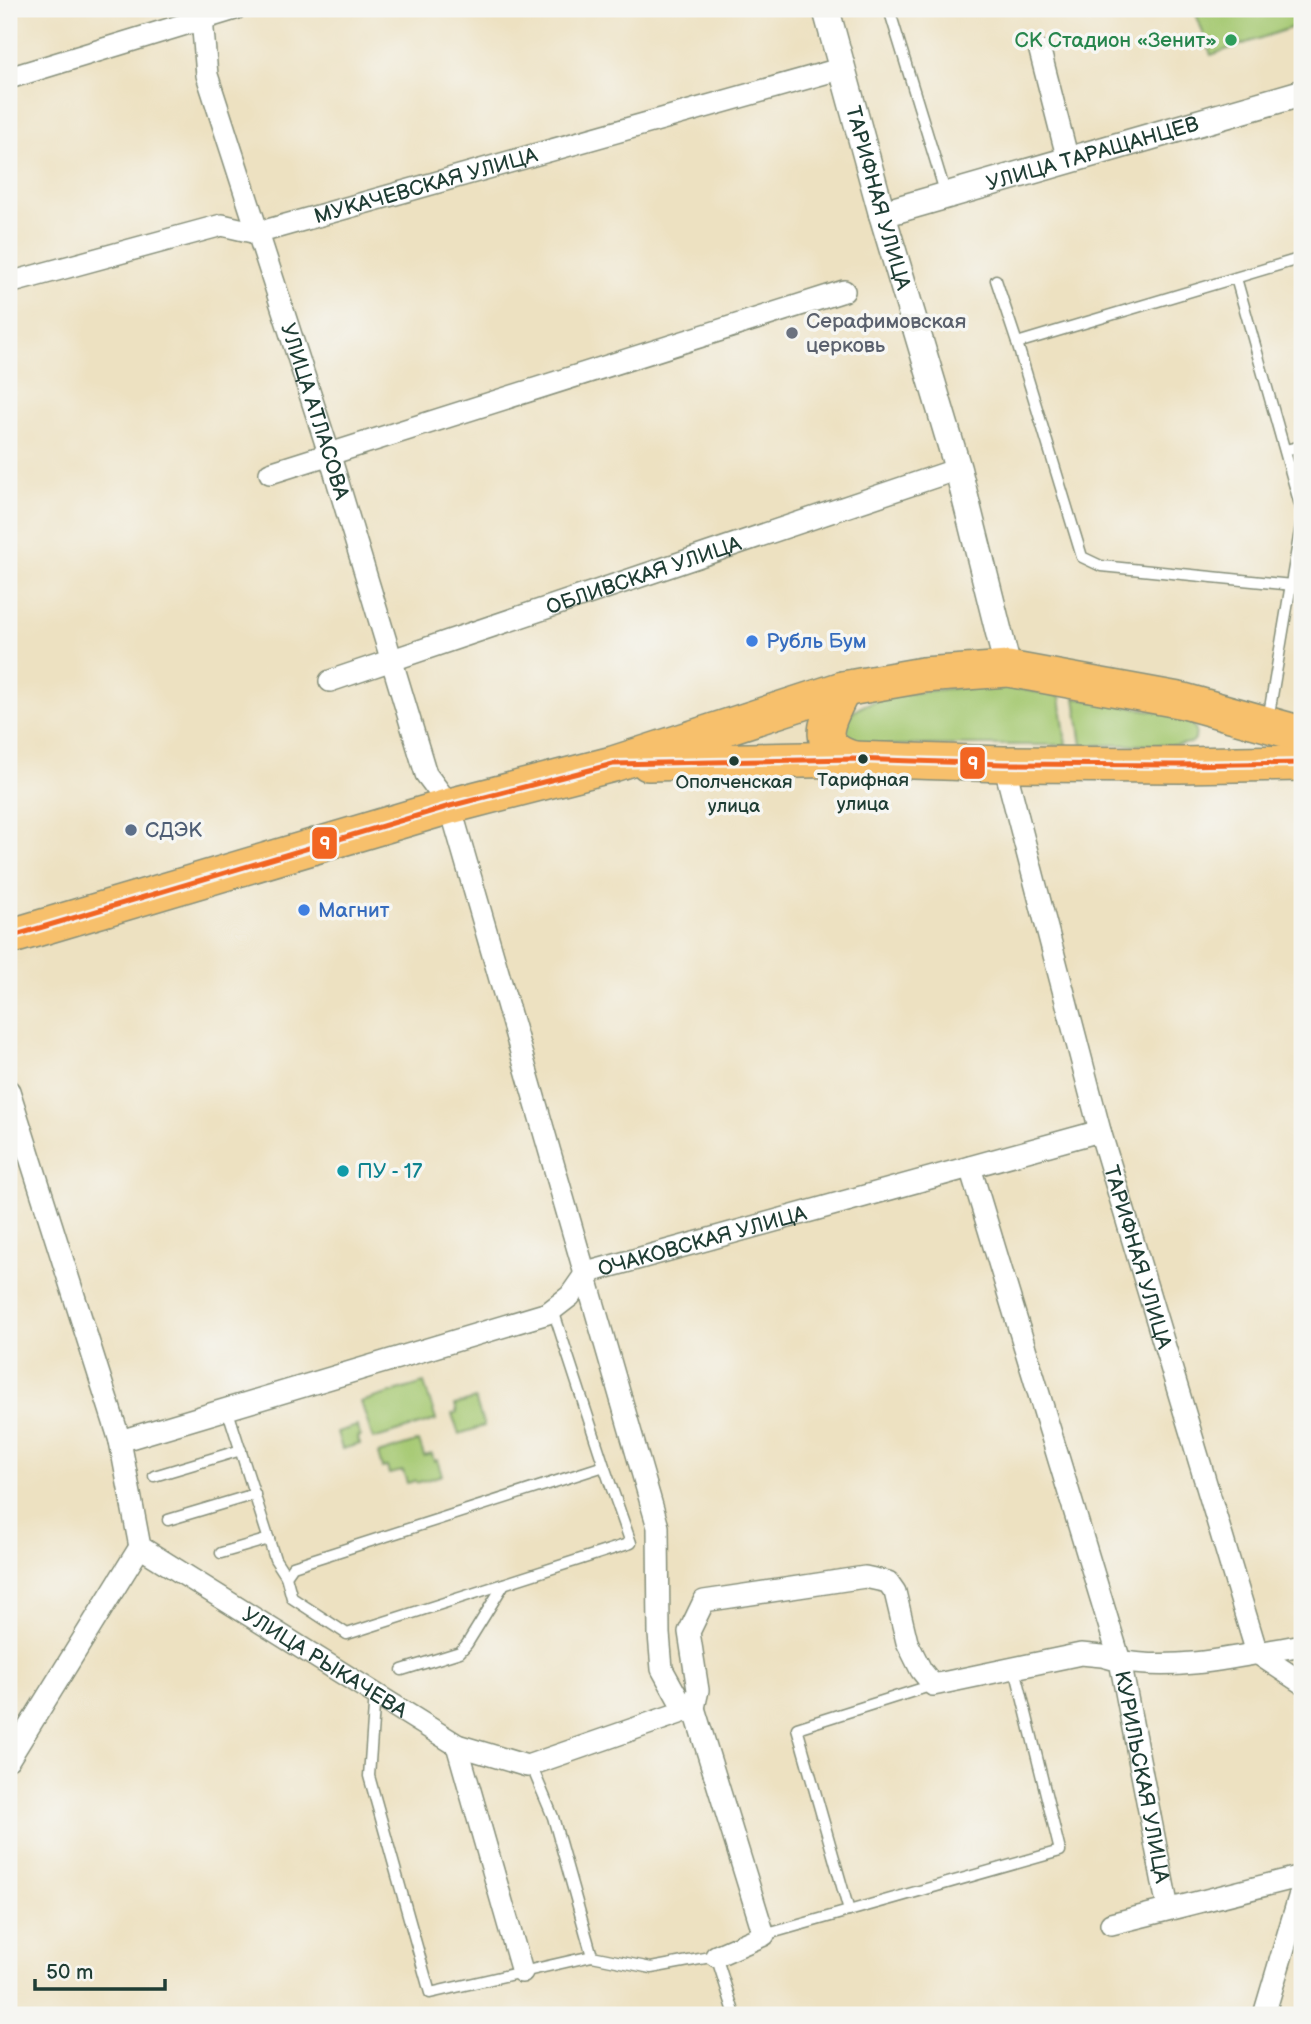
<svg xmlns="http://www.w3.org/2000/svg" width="1311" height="2024" viewBox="0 0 1311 2024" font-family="'Balsamiq Sans',sans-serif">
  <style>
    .green { fill: #a6c972; stroke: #628353; stroke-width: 2 }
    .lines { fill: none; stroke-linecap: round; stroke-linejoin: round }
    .service-casing { stroke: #868f7a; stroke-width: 13 }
    .minor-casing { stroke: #868f7a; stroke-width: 24 }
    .tertiary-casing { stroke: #868f7a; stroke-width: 29 }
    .trunk-casing { stroke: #868f7a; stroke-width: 38 }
    .service { stroke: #fff; stroke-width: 10 }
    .minor { stroke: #fff; stroke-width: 21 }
    .tertiary { stroke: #fff; stroke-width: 26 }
    .trunk { stroke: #f7c06c; stroke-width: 35 }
    .bus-1-casing { stroke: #f6f6f2; stroke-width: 10 }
    .bus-1 { stroke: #f26522; stroke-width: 5 }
    .leisure-dot { fill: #2e9e5b; stroke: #f6f6f2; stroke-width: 2.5 }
    .worship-dot { fill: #6b7280; stroke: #f6f6f2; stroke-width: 2.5 }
    .shop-dot { fill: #3f7fe0; stroke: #f6f6f2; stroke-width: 2.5 }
    .bus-dot { fill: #1f3d34; stroke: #f6f6f2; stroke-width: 2.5 }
    .service-dot { fill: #5c6f8a; stroke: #f6f6f2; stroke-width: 2.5 }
    .culture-dot { fill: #0f9aa8; stroke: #f6f6f2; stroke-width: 2.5 }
    .labels { text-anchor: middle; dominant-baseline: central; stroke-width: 7; stroke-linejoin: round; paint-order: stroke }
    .bus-label { font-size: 19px; fill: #1f3d34; stroke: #f6f6f2 }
    .leisure-label { font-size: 21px; fill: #27864d; stroke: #f6f6f2; text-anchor: end }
    .street-label { font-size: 21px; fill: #1f3d34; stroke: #f6f6f2 }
    .worship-label { font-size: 21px; fill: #5b616d; stroke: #f6f6f2; text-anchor: start }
    .shop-label { font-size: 21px; fill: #366cbe; stroke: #f6f6f2; text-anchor: start }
    .service-label { font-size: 21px; fill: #4e5e75; stroke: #f6f6f2; text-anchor: start }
    .culture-label { font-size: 21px; fill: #0d838f; stroke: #f6f6f2; text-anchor: start }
    .line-badge { stroke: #f6f6f2; stroke-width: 2.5 }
    .badge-label { font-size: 19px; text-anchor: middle; font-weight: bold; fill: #fff }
  </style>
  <rect width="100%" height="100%" fill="#f6f6f2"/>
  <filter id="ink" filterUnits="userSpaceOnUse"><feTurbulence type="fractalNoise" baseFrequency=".0143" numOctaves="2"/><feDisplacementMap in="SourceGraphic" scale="14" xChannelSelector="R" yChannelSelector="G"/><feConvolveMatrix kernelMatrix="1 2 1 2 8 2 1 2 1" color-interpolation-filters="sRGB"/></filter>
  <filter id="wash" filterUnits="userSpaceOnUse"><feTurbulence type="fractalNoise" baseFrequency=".00686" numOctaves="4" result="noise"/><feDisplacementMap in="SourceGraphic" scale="28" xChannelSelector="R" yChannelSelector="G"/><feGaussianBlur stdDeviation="1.57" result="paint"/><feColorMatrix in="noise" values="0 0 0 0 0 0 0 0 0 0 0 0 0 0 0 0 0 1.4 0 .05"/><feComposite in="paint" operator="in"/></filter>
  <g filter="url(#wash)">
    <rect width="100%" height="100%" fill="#ede1c1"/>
    <g class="green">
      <path d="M1192 9H1302V24L1211 55 1195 11Z"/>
      <path d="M967 687H1008L1060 696 1066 745H856L842 734C843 726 845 721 850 715 871 693 938 690 967 687Z"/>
      <path d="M1075 698 1186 716 1196 730 1195 739 1191 743 1177 745H1082Z"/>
      <path d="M424 1383 436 1420 373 1439 361 1402Z"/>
      <path d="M475 1399 484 1426 459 1434 452 1414 457 1412 455 1405Z"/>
      <path d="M357 1426 360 1436 357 1437 360 1444 342 1449 337 1432Z"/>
      <path d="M419 1441 424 1456 432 1454 434 1461 437 1460 442 1475 416 1483 415 1481 407 1483 403 1471 389 1474 387 1467 382 1468 378 1454Z"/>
    </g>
  </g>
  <g filter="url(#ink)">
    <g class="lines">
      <g class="service-casing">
        <g id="service">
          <path d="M889 9 946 195"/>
          <path d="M1236 278 1302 512"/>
          <path d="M996 280 1017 343 1082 557 1101 566 1302 586"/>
          <path d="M1017 343 1302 258"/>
          <path d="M1285 450 1302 446"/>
          <path d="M1268 720 1302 519"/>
          <path d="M553 1310 604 1466 293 1566 286 1576 292 1598 347 1634 631 1543 604 1466"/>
          <path d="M227 1408 275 1559 286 1576"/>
          <path d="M154 1476 241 1450"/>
          <path d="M168 1520 255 1494"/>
          <path d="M221 1553 269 1539"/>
          <path d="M402 1670 460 1652 467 1644 504 1584"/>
          <path d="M375 1693 369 1776 430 1993 592 1956 651 1968 716 1956 735 2015"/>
          <path d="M531 1765 553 1817 592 1956"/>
          <path d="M849 1911 797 1728 933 1685"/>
          <path d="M764 1935 1060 1851 1015 1668"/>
        </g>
      </g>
      <g class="minor-casing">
        <g id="minor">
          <path id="s1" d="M199 9 202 19 207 75 329 453 426 774 450 806 658 1527 659 1634 662 1669 685 1711 694 1708 698 1690 689 1632 704 1601 865 1577 888 1582 895 1592 907 1642 921 1670 933 1685 1081 1654 1102 1656 1120 1661 1168 1909"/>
          <path d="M1040 51 1068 160"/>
          <path d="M9 78 235 9"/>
          <path id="s2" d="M9 283 222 225 257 233 843 68"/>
          <path d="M270 473 844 291"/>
          <path id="s3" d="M330 681 958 469"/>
          <path id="s4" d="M1004 764 1100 1131 1257 1653 1302 1683"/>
          <path id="s5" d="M9 1091 120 1441 140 1547 457 1745 527 1766 694 1708 764 1935 716 1956"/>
          <path d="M970 1167 1120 1661C1179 1672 1245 1655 1302 1645"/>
          <path id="s6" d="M120 1441 548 1313 570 1296 586 1273 1100 1131"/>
          <path d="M457 1745 522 1972"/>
          <path d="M9 1759 140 1547"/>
          <path d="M1111 1924 1302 1876"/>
          <path d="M1264 2015 1302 1887"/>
        </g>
      </g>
      <g class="tertiary-casing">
        <g id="tertiary">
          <path id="s7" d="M826 9 882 214 958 469 1008 669"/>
          <path id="s8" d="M882 214 1302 93"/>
        </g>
      </g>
      <g class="trunk-casing">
        <g id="trunk">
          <path d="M843 689C829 719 809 745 853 759"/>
          <path d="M648 763 853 759 1004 764 1180 765 1302 763"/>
          <path d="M9 937 450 806 613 764 843 689 923 675 1008 669 1184 701 1302 734"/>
        </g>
      </g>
      <use href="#service" class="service"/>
      <use href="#minor" class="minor"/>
      <use href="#tertiary" class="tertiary"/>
      <use href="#trunk" class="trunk"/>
      <g class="bus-1-casing">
        <path id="bus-1" d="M9 937 450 806 613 764 853 759 1004 764 1180 765 1302 763"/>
      </g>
      <use href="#bus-1" class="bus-1"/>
    </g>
  </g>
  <circle class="leisure-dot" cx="1231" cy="40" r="7"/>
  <circle class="worship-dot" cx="792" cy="333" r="7"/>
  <g class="shop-dot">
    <circle cx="752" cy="641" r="7"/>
    <circle cx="304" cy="910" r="7"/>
  </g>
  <g class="bus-dot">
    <circle cx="863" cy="759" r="6"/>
    <circle cx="734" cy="761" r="6"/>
  </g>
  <circle class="service-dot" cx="131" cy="830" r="7"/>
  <circle class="culture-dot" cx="343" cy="1171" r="7"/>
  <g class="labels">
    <g class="bus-label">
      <text x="863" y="780">Тарифная<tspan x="863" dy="24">улица</tspan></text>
      <text x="734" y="782">Ополченская<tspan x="734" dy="24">улица</tspan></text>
    </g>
    <g class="leisure-label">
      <text x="1217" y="40">СК Стадион «Зенит»</text>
    </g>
    <g class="street-label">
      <text stroke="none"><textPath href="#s8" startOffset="219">УЛИЦА ТАРАЩАНЦЕВ</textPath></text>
      <text stroke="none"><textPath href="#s2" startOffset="432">МУКАЧЕВСКАЯ УЛИЦА</textPath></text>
      <text stroke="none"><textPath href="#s7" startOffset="196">ТАРИФНАЯ УЛИЦА</textPath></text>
      <text stroke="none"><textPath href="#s1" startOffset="420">УЛИЦА АТЛАСОВА</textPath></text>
      <text stroke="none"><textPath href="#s3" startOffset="331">ОБЛИВСКАЯ УЛИЦА</textPath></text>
      <text stroke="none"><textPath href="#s6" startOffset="623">ОЧАКОВСКАЯ УЛИЦА</textPath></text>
      <text stroke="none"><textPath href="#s4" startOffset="511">ТАРИФНАЯ УЛИЦА</textPath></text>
      <text stroke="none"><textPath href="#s5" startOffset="693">УЛИЦА РЫКАЧЕВА</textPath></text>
      <text stroke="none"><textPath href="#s1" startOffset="2510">КУРИЛЬСКАЯ УЛИЦА</textPath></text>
    </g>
    <g class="worship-label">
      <text x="806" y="321">Серафимовская<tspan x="806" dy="24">церковь</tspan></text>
    </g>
    <g class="shop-label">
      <text x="766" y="641">Рубль Бум</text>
      <text x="318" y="910">Магнит</text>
    </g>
    <g class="service-label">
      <text x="145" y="830">СДЭК</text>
    </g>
    <g class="culture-label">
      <text x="357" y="1171">ПУ - 17</text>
    </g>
  </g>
  <g class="line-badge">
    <rect x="959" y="746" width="27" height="34" rx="7" fill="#f26522"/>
    <rect x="311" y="826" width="27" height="34" rx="7" fill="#f26522"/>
  </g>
  <g class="badge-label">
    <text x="973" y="770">9</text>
    <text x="325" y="850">9</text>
  </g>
  <rect width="1311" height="2024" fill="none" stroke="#f6f6f2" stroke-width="35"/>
  <path d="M35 1979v10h130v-10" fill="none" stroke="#1f3d34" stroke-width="3.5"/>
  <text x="46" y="1979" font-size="21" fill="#1f3d34" stroke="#f6f6f2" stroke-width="5" paint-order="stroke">50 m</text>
</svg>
